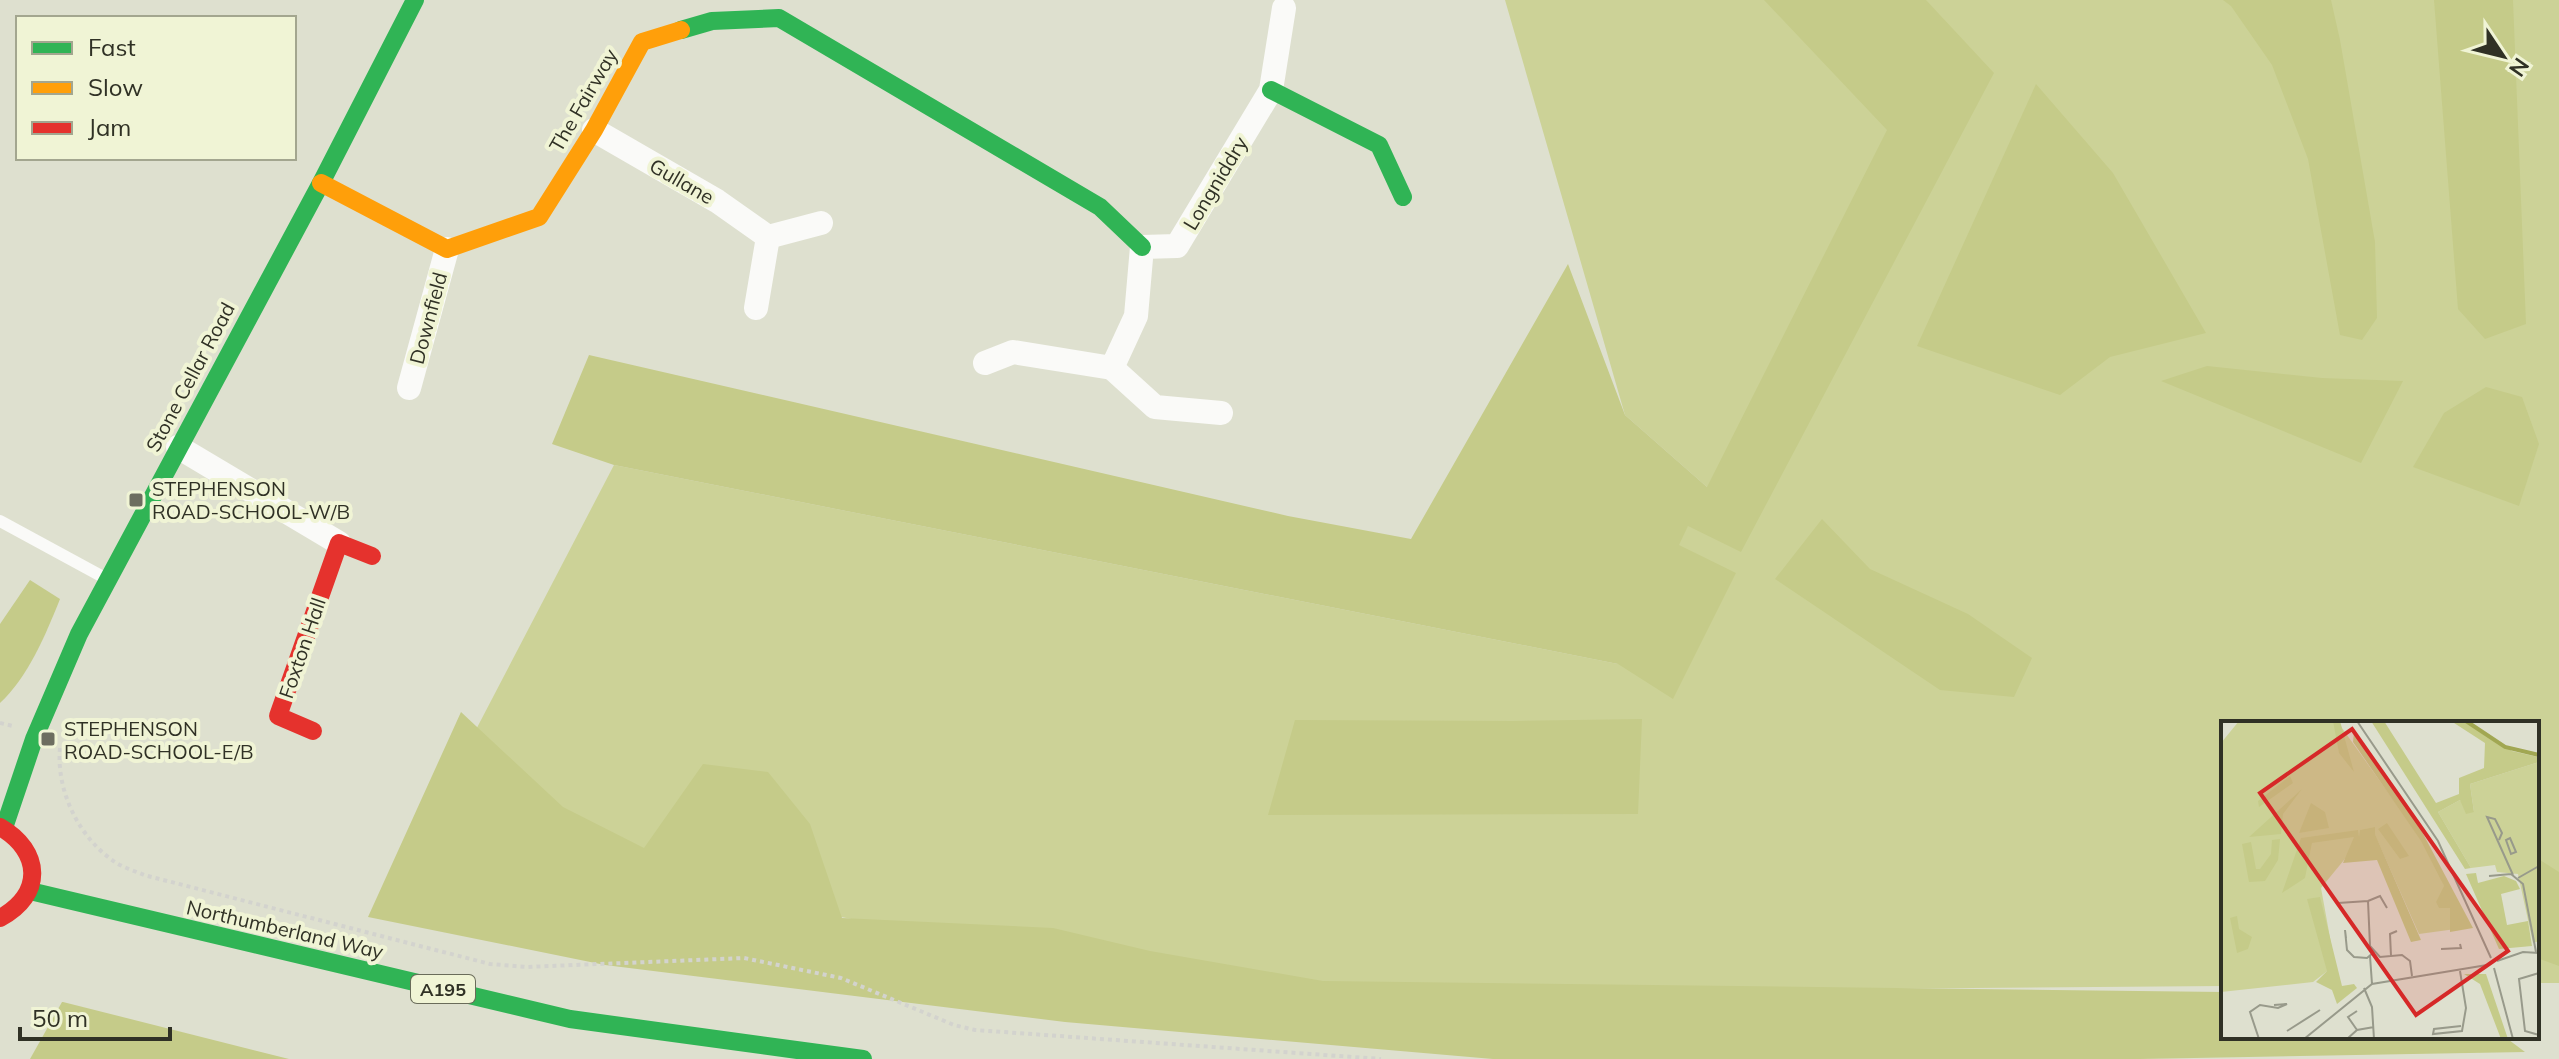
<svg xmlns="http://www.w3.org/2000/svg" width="2559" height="1059" viewBox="0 0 2559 1059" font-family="Mulish,sans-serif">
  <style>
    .green { fill: #ccd297 }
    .forest { fill: #c5cb89 }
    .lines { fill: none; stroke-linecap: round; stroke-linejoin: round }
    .path { stroke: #d3d3ce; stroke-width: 4; stroke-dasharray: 4 4; stroke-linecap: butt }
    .lane { stroke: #fafaf8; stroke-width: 12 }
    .street { stroke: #fafaf8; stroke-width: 24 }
    .fast { stroke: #30b455; stroke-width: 18 }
    .slow { stroke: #ff9f0a; stroke-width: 18 }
    .jam { stroke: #e5322d; stroke-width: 18 }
    .poi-dot { fill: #6d6e60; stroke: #f0f4d5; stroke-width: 3 }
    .labels { text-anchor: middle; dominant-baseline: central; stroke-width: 8; stroke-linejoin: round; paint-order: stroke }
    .shield { fill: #f0f4d5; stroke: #6a6c5a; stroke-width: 2 }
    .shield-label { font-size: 18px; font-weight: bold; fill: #303125 }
    .street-label { font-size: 20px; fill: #303125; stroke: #f0f4d5 }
    .poi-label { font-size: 20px; fill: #303125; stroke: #f0f4d5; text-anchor: start }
    .inset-river { fill: none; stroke: #a1a752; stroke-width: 4 }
    .inset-road { fill: none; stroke: #989a8b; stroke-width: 2 }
    .view { fill: #d62828; fill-opacity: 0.15; stroke: #d62828; stroke-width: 4 }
    .inset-edge { fill: none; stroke: #303125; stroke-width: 4 }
  </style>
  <rect width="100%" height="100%" fill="#dee0cf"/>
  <path class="green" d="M1505 0H2559V983H2537V723H2223V986L1236 994 421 835 614 465 1618 664 1707 487 1625 415Z"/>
  <g class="forest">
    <path d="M1764 0H1926L1994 73 1741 552 1688 526 1679 545 1736 573 1673 699 1618 664 614 465 552 444 589 355 1288 516 1411 539 1568 264 1625 415 1707 487 1887 130Z"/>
    <path d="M2223 0H2331L2340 40 2375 242 2377 318 2362 340 2340 335 2308 159 2272 65 2231 6Z"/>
    <path d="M2434 0H2513L2526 324 2485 339 2458 309Z"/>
    <path d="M2036 84 2113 173 2206 333 2110 357 2060 395 1917 346Z"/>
    <path d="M2207 366 2322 378 2403 381 2361 463 2161 381Z"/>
    <path d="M2486 387 2522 397 2539 444 2519 506 2413 467 2444 413Z"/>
    <path d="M1822 519 1870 569 1968 614 2032 658 2014 697 1940 690 1775 579Z"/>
    <path d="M30 580 60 599C46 634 28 677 0 703V624Z"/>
    <path d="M461 712 563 807 644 848 703 764 768 772 810 824 842 918 1053 928 1150 951 1323 981 2223 992V1037H2505L2525 1052 2140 1059H1493L1065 1022 605 965 368 917Z"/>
    <path d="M1642 719 1638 814 1268 815 1295 720 1513 721Z"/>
    <path d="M2537 858 2559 872V966L2537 958Z"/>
    <path d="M62 1002H63L289 1059H30Z"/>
  </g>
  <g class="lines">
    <g class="path">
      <path d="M0 723 13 726"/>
      <path d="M60 748C56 791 79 838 115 862 124 868 135 871 144 875L490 964 527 967 744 958 841 978 954 1025 975 1030 1381 1059"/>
    </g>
    <path class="lane" d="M0 521 105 578"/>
    <g class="street">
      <path d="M594 130 717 201 768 237 756 308"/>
      <path d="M768 237 821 223"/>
      <path d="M985 363 1013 352 1112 368 1136 316 1142 247 1177 246 1271 90 1284 8"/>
      <path d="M1112 368 1155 407 1221 413"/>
      <path d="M409 388 447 249"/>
      <path d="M178 447 339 543"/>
    </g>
    <g class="fast">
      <path d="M681 30 712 21 779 18 1100 207 1142 247"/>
      <path d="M1271 90 1379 145 1403 197"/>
      <path d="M4 828 34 739 79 634 321 183 415 0"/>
      <path d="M30 891 570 1019 863 1059"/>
    </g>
    <path class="slow" d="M321 183 447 249 539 217 594 130 642 42 681 30"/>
    <g class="jam">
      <path d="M313 731 278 716 339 543 372 556"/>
      <path d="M0 827C42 851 44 895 0 918"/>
    </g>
  </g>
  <g class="poi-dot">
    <rect x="128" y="492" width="16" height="16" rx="4"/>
    <rect x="40" y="731" width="16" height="16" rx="4"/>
  </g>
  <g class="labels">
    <rect class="shield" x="411" y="975" width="64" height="28" rx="6"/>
    <g class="shield-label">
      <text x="443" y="989">A195</text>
    </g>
    <g class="street-label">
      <text transform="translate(583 100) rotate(-60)">The Fairway</text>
      <text transform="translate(682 181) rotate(30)">Gullane</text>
      <text transform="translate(1215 183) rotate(-59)">Longniddry</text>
      <text transform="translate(428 318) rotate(-75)">Downfield</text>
      <text transform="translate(190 377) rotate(-62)">Stone Cellar Road</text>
      <text transform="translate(302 648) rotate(-71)">Foxton Hall</text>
      <text transform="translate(285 929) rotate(13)">Northumberland Way</text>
    </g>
    <g class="poi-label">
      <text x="152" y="488">STEPHENSON<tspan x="152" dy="23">ROAD-SCHOOL-W/B</tspan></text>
      <text x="64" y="728">STEPHENSON<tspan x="64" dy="23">ROAD-SCHOOL-E/B</tspan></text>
    </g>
  </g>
  <g transform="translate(2221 721)">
    <rect width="318" height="318" fill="#dee0cf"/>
    <path d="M18 0H116L206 126 242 207 198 213 154 114 132 128 100 167 114 244 92 261 0 271V22ZM318 41V220L312 222 297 153 276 151 274 144 250 147 217 91 239 79 253 91 249 63Z" fill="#ccd297"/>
    <path d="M112 0H119L133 51 118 32ZM150 0H163L215 82 238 73V57L263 47 264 22 230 0H242L291 30 317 36 318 41 249 63 253 91 245 93 239 79 217 91 250 147 244 148ZM133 11 190 90 252 207 229 211V187H218L215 181 223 165 200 120 132 21ZM69 55 72 62 38 86 37 80ZM81 68 62 93 60 113 28 116ZM90 82 104 91 108 107 78 112ZM166 102 188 135 179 138 157 108ZM154 106V113L200 219 190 221 156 139 122 142 133 116 91 122 84 157 61 172 80 117 137 109 138 116 139 109ZM59 118 57 139 44 160 28 161 21 123 30 121 35 148H39L50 133 51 119ZM255 152 257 162 283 155 295 160 299 168 280 173 286 204 307 200 311 225 278 228 245 153ZM99 176 121 265 133 263 136 267 116 283 111 269 95 261 106 250 86 178ZM16 195 18 208 31 216 27 228 16 232 9 197ZM243 253H265L287 318H280L259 263Z" fill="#c5cb89"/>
    <path class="inset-river" d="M245 0 284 26 318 34"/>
    <path class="inset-road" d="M136 0 217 120 270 237M289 117 295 131 290 133 285 119ZM278 119 281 112 274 98 266 96 292 154M268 155 290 153 302 163 315 231M297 157 318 145M147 180 149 225 159 236 181 234 189 240 191 255M147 180 159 175 166 187M117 182 147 180M125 217 124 209 126 229 133 236 146 237 153 231M220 228 240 227 239 223M149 235 151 263M170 235 169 213 176 210M276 240 302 231 318 232M273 247 292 318M239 250 245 287 241 310 212 313 213 308 240 305M318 252 298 258 304 310 318 314M143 267 151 286 153 318M136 290 127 296 136 309M66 310 99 289M38 318 29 291 39 284 57 287 66 283 53 284M83 318 151 263 266 244M126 318 136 309 153 306"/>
    <path class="view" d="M131 8 287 230 195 294 39 72Z"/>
    <rect width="318" height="318" class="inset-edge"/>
  </g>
  <rect x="16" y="16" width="280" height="144" fill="#f0f4d5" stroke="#a3a68f" stroke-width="2"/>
  <rect x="32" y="42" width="40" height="12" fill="#30b455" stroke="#a3a68f" stroke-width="2"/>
  <text x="88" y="56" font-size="24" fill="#303125">Fast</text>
  <rect x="32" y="82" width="40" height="12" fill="#ff9f0a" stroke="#a3a68f" stroke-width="2"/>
  <text x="88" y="96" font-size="24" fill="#303125">Slow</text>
  <rect x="32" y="122" width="40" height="12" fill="#e5322d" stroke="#a3a68f" stroke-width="2"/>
  <text x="88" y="136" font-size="24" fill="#303125">Jam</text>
  <g transform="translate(2503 56) rotate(125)" stroke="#f0f4d5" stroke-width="6" paint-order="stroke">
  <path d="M0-6L14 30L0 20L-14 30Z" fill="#303125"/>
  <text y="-12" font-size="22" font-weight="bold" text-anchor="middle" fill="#303125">N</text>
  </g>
  <path d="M20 1027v12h150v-12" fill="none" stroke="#303125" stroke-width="4"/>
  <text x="32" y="1027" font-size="24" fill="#303125" stroke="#f0f4d5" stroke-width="6" paint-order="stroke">50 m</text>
</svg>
